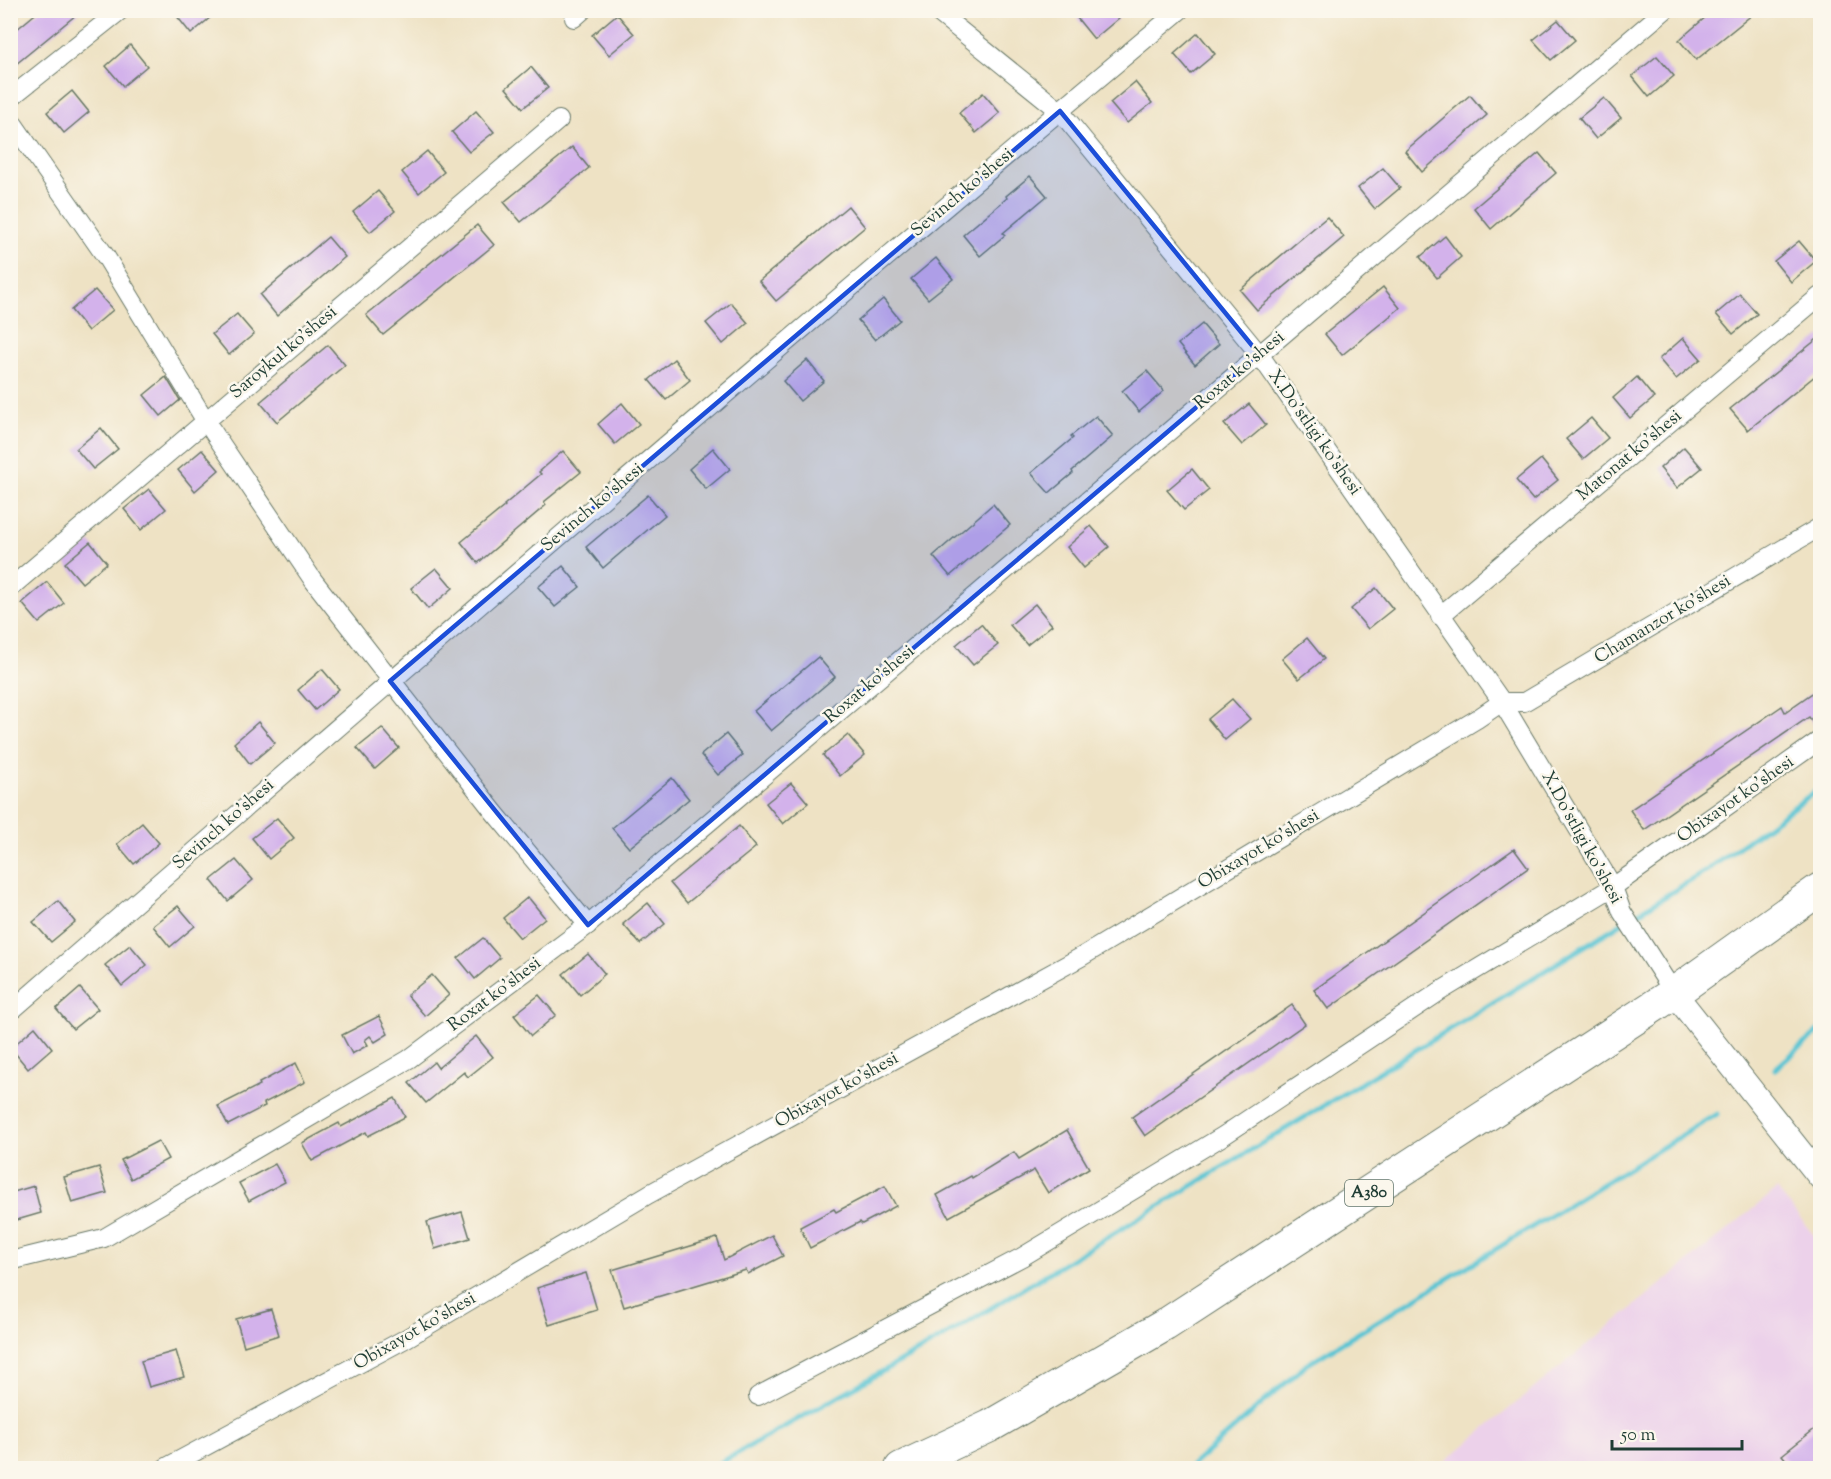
<svg xmlns="http://www.w3.org/2000/svg" width="1831" height="1479" viewBox="0 0 1831 1479" font-family="'Sorts Mill Goudy',serif">
  <style>
    .built { fill: #ecd1ea }
    .lines { fill: none; stroke-linecap: round; stroke-linejoin: round }
    .stream { stroke: #59c4d3; stroke-width: 5 }
    .building { fill: #d3b2eb }
    .street-casing { stroke: #677766; stroke-width: 20 }
    .secondary-casing { stroke: #677766; stroke-width: 26 }
    .highway-casing { stroke: #677766; stroke-width: 34 }
    .street { stroke: #fff; stroke-width: 18 }
    .secondary { stroke: #fff; stroke-width: 24 }
    .highway { stroke: #fff; stroke-width: 32 }
    .marked { fill: #1d4ed8; fill-opacity: 0.2; stroke: #1d4ed8; stroke-width: 4.5; stroke-linejoin: round }
    .labels { text-anchor: middle; dominant-baseline: central; stroke-width: 5; stroke-linejoin: round; paint-order: stroke }
    .shield { fill: #fbf7ec; stroke: #61756b; stroke-width: 1.5 }
    .shield-label { font-size: 16px; font-weight: bold; fill: #1f3d34 }
    .street-label { font-size: 18px; fill: #1f3d34; stroke: #fbf7ec }
  </style>
  <rect width="100%" height="100%" fill="#fbf7ec"/>
  <filter id="ink" filterUnits="userSpaceOnUse"><feTurbulence type="fractalNoise" baseFrequency=".0167" numOctaves="2"/><feDisplacementMap in="SourceGraphic" scale="12" xChannelSelector="R" yChannelSelector="G"/><feConvolveMatrix kernelMatrix="1 2 1 2 8 2 1 2 1" color-interpolation-filters="sRGB"/></filter>
  <filter id="wash" filterUnits="userSpaceOnUse"><feTurbulence type="fractalNoise" baseFrequency=".008" numOctaves="4" result="noise"/><feDisplacementMap in="SourceGraphic" scale="24" xChannelSelector="R" yChannelSelector="G"/><feGaussianBlur stdDeviation="1.35" result="paint"/><feColorMatrix in="noise" values="0 0 0 0 0 0 0 0 0 0 0 0 0 0 0 0 0 1.4 0 .05"/><feComposite in="paint" operator="in"/></filter>
  <g filter="url(#wash)">
    <rect width="100%" height="100%" fill="#eee2c4"/>
    <path class="built" d="M1777 1189 1820 1243V1468H1437Z"/>
    <g class="lines">
      <g class="stream">
        <path d="M1775 1069 1820 1030"/>
        <path d="M711 1468 940 1339 1460 1023 1703 873 1820 788"/>
        <path d="M1189 1468 1306 1365 1717 1114"/>
      </g>
    </g>
    <g id="blocks">
      <g class="building">
        <path d="M40 10H82L10 69V35Z"/>
        <path d="M172 10H219L191 34Z"/>
        <path d="M1086 10H1112L1119 18 1094 39 1077 18Z"/>
        <path d="M1714 10H1758L1696 60 1679 40Z"/>
        <path d="M617 14 634 34 609 55 592 35Z"/>
        <path d="M1558 20 1575 40 1551 60 1533 40Z"/>
        <path d="M1198 33 1215 54 1191 74 1174 54Z"/>
        <path d="M130 45 147 66 123 86 106 66Z"/>
        <path d="M1657 56 1674 76 1649 97 1632 76Z"/>
        <path d="M531 67 548 88 523 108 506 88Z"/>
        <path d="M1135 82 1152 103 1127 123 1110 103Z"/>
        <path d="M72 91 89 112 64 133 47 112Z"/>
        <path d="M983 93 1000 113 976 133 959 113Z"/>
        <path d="M1470 95 1487 115 1422 172 1405 151Z"/>
        <path d="M1604 98 1621 118 1596 139 1579 118Z"/>
        <path d="M476 111 494 132 469 152 452 132Z"/>
        <path d="M572 147 589 168 521 222 504 202Z"/>
        <path d="M427 151 444 172 419 193 402 172Z"/>
        <path d="M1539 153 1556 173 1491 229 1474 208Z"/>
        <path d="M1383 168 1400 188 1375 209 1358 188Z"/>
        <path d="M1030 176 1047 196 1003 233 1005 235 980 256 963 235 1007 198 1006 196Z"/>
        <path d="M378 191 395 211 370 232 353 212Z"/>
        <path d="M848 206 865 227 776 301 759 281Z"/>
        <path d="M1327 217 1344 237 1257 310 1240 290Z"/>
        <path d="M477 225 494 245 383 335 366 315Z"/>
        <path d="M1445 236 1461 257 1437 278 1420 257Z"/>
        <path d="M328 237 345 257 277 316 260 295Z"/>
        <path d="M1799 241 1816 261 1791 282 1774 261Z"/>
        <path d="M936 258 953 279 928 299 911 279Z"/>
        <path d="M1383 287 1400 308 1342 355 1325 334Z"/>
        <path d="M95 290 113 310 88 331 71 310Z"/>
        <path d="M1740 294 1757 314 1733 334 1716 314Z"/>
        <path d="M883 299 900 320 875 340 858 320Z"/>
        <path d="M731 303 748 323 723 344 706 323Z"/>
        <path d="M237 314 254 334 229 355 212 334Z"/>
        <path d="M1202 324 1219 344 1195 365 1178 344Z"/>
        <path d="M1821 336V371L1748 430 1730 409Z"/>
        <path d="M1683 338 1701 359 1676 379 1659 359Z"/>
        <path d="M328 345 345 365 277 422 260 402Z"/>
        <path d="M674 359 690 380 666 400 649 380Z"/>
        <path d="M807 360 824 381 800 401 783 381Z"/>
        <path d="M1147 371 1164 391 1139 412 1122 391Z"/>
        <path d="M166 377 180 400 161 416 144 395Z"/>
        <path d="M1637 377 1654 398 1630 418 1613 398Z"/>
        <path d="M622 403 639 424 615 444 598 424Z"/>
        <path d="M1249 404 1266 425 1242 445 1224 424Z"/>
        <path d="M1096 416 1113 436 1072 471 1073 473 1049 493 1031 473 1073 438 1071 436Z"/>
        <path d="M1591 418 1608 438 1583 459 1566 439Z"/>
        <path d="M101 428 118 449 93 469 76 449Z"/>
        <path d="M1684 447 1702 468 1677 488 1660 468Z"/>
        <path d="M713 448 730 469 706 489 689 469Z"/>
        <path d="M202 450 219 470 195 491 178 470Z"/>
        <path d="M563 451 581 472 544 502 546 505 478 563 461 542 505 506 504 505 541 474 539 472Z"/>
        <path d="M1541 459 1558 480 1533 500 1516 480Z"/>
        <path d="M1192 469 1209 490 1184 510 1167 490Z"/>
        <path d="M149 489 166 509 141 530 124 509Z"/>
        <path d="M648 495 665 515 603 568 586 547Z"/>
        <path d="M993 504 1010 525 950 576 933 556Z"/>
        <path d="M1091 526 1109 547 1084 568 1067 547Z"/>
        <path d="M90 542 107 563 82 583 65 563Z"/>
        <path d="M563 566 580 587 555 607 538 587Z"/>
        <path d="M436 568 453 588 428 609 411 588Z"/>
        <path d="M47 582 64 603 39 623 22 603Z"/>
        <path d="M1376 588 1393 609 1368 629 1351 609Z"/>
        <path d="M1035 604 1052 625 1027 645 1010 625Z"/>
        <path d="M981 624 998 645 973 665 956 645Z"/>
        <path d="M1307 638 1324 659 1299 679 1282 659Z"/>
        <path d="M818 657 835 677 771 731 754 711Z"/>
        <path d="M322 669 339 689 315 710 298 690Z"/>
        <path d="M1821 687V729H1817L1809 717 1644 830 1630 810 1782 706 1785 712Z"/>
        <path d="M1232 699 1250 719 1225 740 1208 719Z"/>
        <path d="M258 722 275 743 250 764 234 743Z"/>
        <path d="M382 728 399 748 375 769 357 748Z"/>
        <path d="M726 734 743 755 718 775 701 755Z"/>
        <path d="M848 735 865 755 840 776 823 755Z"/>
        <path d="M672 778 689 799 629 848 612 828Z"/>
        <path d="M791 783 808 803 783 824 766 803Z"/>
        <path d="M277 818 294 838 269 859 252 838Z"/>
        <path d="M142 823 159 843 134 864 117 844Z"/>
        <path d="M739 826 756 847 687 903 670 883Z"/>
        <path d="M1514 849 1528 868 1328 1009 1314 990Z"/>
        <path d="M236 860 253 880 228 901 211 880Z"/>
        <path d="M528 897 545 918 520 938 503 918Z"/>
        <path d="M58 901 75 922 51 942 33 922Z"/>
        <path d="M648 903 665 924 640 944 623 924Z"/>
        <path d="M178 906 195 926 170 947 153 926Z"/>
        <path d="M483 938 500 958 475 979 458 958Z"/>
        <path d="M130 945 147 965 122 986 105 965Z"/>
        <path d="M588 954 605 974 580 995 563 974Z"/>
        <path d="M432 975 449 995 425 1016 407 995Z"/>
        <path d="M80 988 98 1009 73 1029 56 1009Z"/>
        <path d="M539 995 556 1015 531 1036 514 1015Z"/>
        <path d="M1292 1005 1305 1024 1145 1136 1132 1117Z"/>
        <path d="M379 1016 388 1034 375 1042 370 1036 365 1040 368 1045 352 1054 342 1035Z"/>
        <path d="M35 1027 52 1048 28 1069 11 1048Z"/>
        <path d="M476 1036 493 1057 468 1077 464 1072 426 1103 409 1083 434 1062 438 1068Z"/>
        <path d="M296 1063 305 1082 264 1103 265 1106 228 1125 218 1106 260 1085 259 1083Z"/>
        <path d="M395 1098 405 1117 368 1136 366 1132 312 1161 302 1143 339 1123 341 1127Z"/>
        <path d="M1067 1130 1089 1168 1048 1193 1034 1170 949 1217 937 1195 971 1176 972 1178 1014 1152 1019 1159Z"/>
        <path d="M158 1141 168 1159 131 1179 121 1160Z"/>
        <path d="M275 1164 285 1182 249 1201 239 1183Z"/>
        <path d="M99 1167 107 1193 72 1203 64 1177Z"/>
        <path d="M34 1186 41 1213 10 1222V1193Z"/>
        <path d="M885 1186 896 1206 862 1224 860 1222 810 1248 800 1227 834 1209 836 1212Z"/>
        <path d="M462 1212 470 1238 435 1249 427 1222Z"/>
        <path d="M772 1235 783 1256 748 1274 746 1270 624 1307 612 1270 717 1238 724 1260Z"/>
        <path d="M586 1273 597 1310 549 1325 537 1288Z"/>
        <path d="M271 1309 279 1335 244 1346 236 1319Z"/>
        <path d="M176 1351 184 1377 149 1387 141 1361Z"/>
        <path d="M1821 1424V1468H1793L1782 1455Z"/>
      </g>
    </g>
  </g>
  <g filter="url(#ink)">
    <use href="#blocks" fill-opacity="0" stroke="#677766" stroke-width="1.5"/>
    <g class="lines">
      <g class="street-casing">
        <g id="street">
          <path d="M935 10 1060 111 1259 354 1502 702 1613 887 1622 912 1674 993"/>
          <path d="M574 18 583 10"/>
          <path d="M10 98 121 10"/>
          <path d="M10 119 106 257 205 420 313 580 494 812 588 925"/>
          <path d="M10 588 559 120"/>
          <path d="M1440 616 1820 296"/>
          <path d="M10 1012C397 675 786 339 1180 10"/>
          <path d="M10 1261 104 1238 409 1059 588 925 1665 10"/>
          <path d="M758 1396 1022 1257 1223 1136 1439 992 1613 887 1820 740"/>
          <path d="M165 1468 405 1339 649 1194 1081 957 1477 719 1502 702H1524L1820 527"/>
        </g>
      </g>
      <g class="secondary-casing">
        <path id="secondary" d="M1674 993 1820 1177"/>
      </g>
      <g class="highway-casing">
        <path id="highway" d="M901 1468 990 1426 1165 1325 1674 993 1820 889"/>
      </g>
      <use href="#street" class="street"/>
      <use href="#secondary" class="secondary"/>
      <use href="#highway" class="highway"/>
    </g>
  </g>
  <path class="marked" d="M1060 111 1259 354 588 925 390 681Z"/>
  <g class="labels">
    <rect class="shield" x="1345" y="1180" width="48" height="26" rx="4.5"/>
    <g class="shield-label">
      <text x="1369" y="1193">A380</text>
    </g>
    <g class="street-label">
      <text transform="translate(963 193) rotate(-40)">Sevinch ko'shesi</text>
      <text transform="translate(284 353) rotate(-40)">Saroykul ko'shesi</text>
      <text transform="translate(1240 371) rotate(-40)">Roxat ko'shesi</text>
      <text transform="translate(1314 433) rotate(55)">X.Do'stligi ko'shesi</text>
      <text transform="translate(1630 456) rotate(-40)">Matonat ko'shesi</text>
      <text transform="translate(593 508) rotate(-40)">Sevinch ko'shesi</text>
      <text transform="translate(1663 620) rotate(-31)">Chamanzor ko'shesi</text>
      <text transform="translate(870 685) rotate(-40)">Roxat ko'shesi</text>
      <text transform="translate(1736 800) rotate(-35)">Obixayot ko'shesi</text>
      <text transform="translate(224 825) rotate(-41)">Sevinch ko'shesi</text>
      <text transform="translate(1581 838) rotate(61)">X.Do'stligi ko'shesi</text>
      <text transform="translate(1259 850) rotate(-31)">Obixayot ko'shesi</text>
      <text transform="translate(495 995) rotate(-37)">Roxat ko'shesi</text>
      <text transform="translate(837 1091) rotate(-29)">Obixayot ko'shesi</text>
      <text transform="translate(415 1332) rotate(-30)">Obixayot ko'shesi</text>
    </g>
  </g>
  <rect width="1831" height="1479" fill="none" stroke="#fbf7ec" stroke-width="36"/>
  <path d="M1612 1440v9h130v-9" fill="none" stroke="#1f3d34" stroke-width="3"/>
  <text x="1621" y="1440" font-size="18" fill="#1f3d34" stroke="#fbf7ec" stroke-width="4.5" paint-order="stroke">50 m</text>
</svg>
